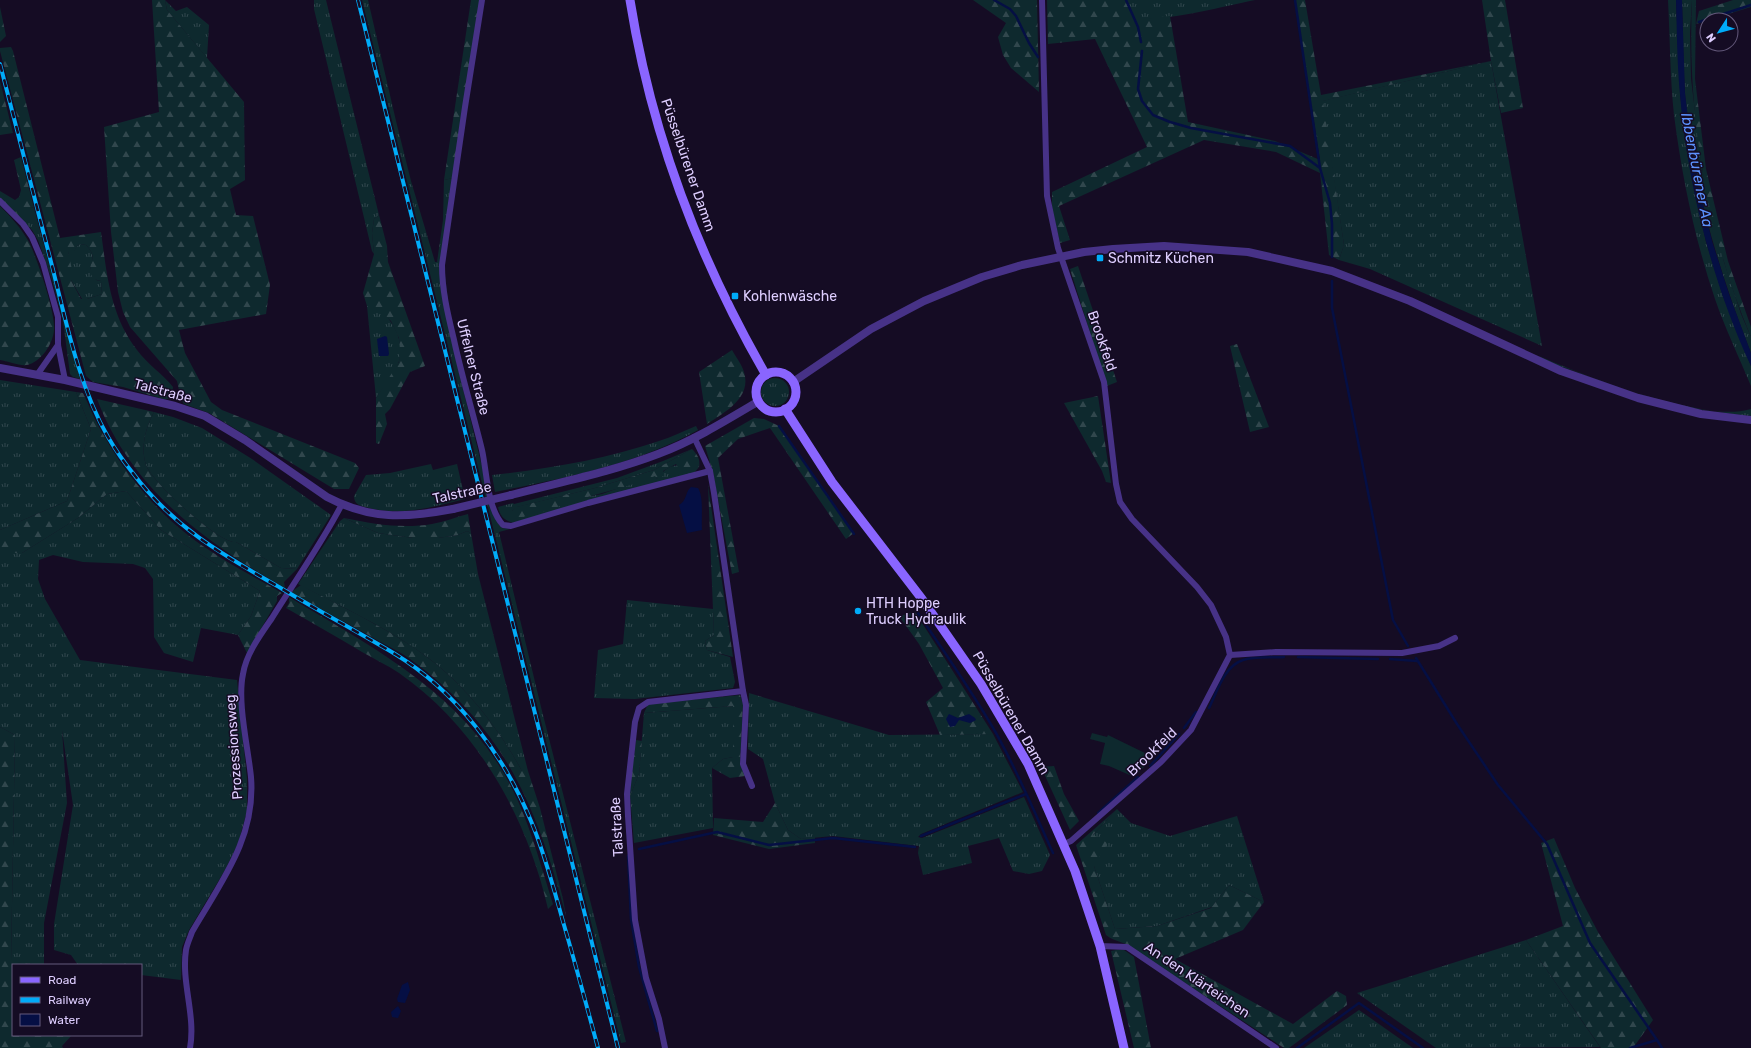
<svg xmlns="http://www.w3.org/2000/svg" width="1751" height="1048" viewBox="0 0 1751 1048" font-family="Rubik,sans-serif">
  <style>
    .grass { fill: url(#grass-tufts) }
    .forest { fill: url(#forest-firs); fill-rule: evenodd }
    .pitch { fill: #0e292e }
    .water { fill: #050f44 }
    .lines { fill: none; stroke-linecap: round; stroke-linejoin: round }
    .stream { stroke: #050f44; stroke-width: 2.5 }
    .minor { stroke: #473287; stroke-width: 6 }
    .tertiary { stroke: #473287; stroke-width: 8 }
    .secondary { stroke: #8a65ff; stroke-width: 9 }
    .rail-casing { stroke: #00acf9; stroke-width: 4 }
    .rail { stroke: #150c24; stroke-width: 2.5; stroke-dasharray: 8; stroke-linecap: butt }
    .tertiary-bridge { stroke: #473287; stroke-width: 8 }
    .poi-dot { fill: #00acf9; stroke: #150c24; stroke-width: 1.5 }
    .labels { text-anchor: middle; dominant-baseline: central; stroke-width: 3; stroke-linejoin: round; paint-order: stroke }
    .street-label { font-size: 14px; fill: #deceff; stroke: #150c24 }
    .poi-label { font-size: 14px; fill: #deceff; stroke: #150c24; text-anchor: start }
    .water-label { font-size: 15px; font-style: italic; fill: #5c92ff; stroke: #150c24 }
  </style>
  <defs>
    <pattern id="grass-tufts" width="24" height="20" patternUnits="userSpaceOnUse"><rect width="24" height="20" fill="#0e292e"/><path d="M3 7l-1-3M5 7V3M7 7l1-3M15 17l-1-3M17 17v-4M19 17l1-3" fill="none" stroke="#31474d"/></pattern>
    <pattern id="forest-firs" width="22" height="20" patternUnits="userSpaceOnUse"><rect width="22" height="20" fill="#0e292e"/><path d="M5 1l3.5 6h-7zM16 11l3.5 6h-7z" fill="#31474d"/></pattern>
  </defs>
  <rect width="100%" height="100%" fill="#150c24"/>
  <g class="grass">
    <path d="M165 0 176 11 187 7 209 25 207 58 167 10Z"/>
    <path d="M314 0H326L379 215 374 219 372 233 374 254 372 251 314 9Z"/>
    <path d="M362 0H368L396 121 411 181 435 262H437L443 220 444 180 453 178 442 253 455 356 494 516 502 528 510 529 499 532 541 707 626 1042 621 1043Z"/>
    <path d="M1125 0H1255C1220 7 1170 21 1134 19Z"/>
    <path d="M1668 0H1676L1680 94 1685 136 1697 201 1706 242 1723 296 1751 366V386C1739 357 1725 328 1715 299 1695 240 1682 177 1674 115 1670 77 1670 38 1668 0Z"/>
    <path d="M1682 0H1692L1690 33 1691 79 1702 169 1724 262 1741 314 1751 337V353C1718 268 1693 186 1685 94 1683 63 1683 31 1682 0Z"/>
    <path d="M1491 61 1542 346 1370 269 1339 260 1344 245 1322 101Z"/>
    <path d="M31 207 34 208 80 379 73 377 70 374 63 321 53 283 38 240 32 230 21 219Z"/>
    <path d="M80 244 86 245C94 253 94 258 90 269L96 280 101 281 102 294 87 299H82L71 280 68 251H74L77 246Z"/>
    <path d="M374 305C392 318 405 339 399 361 397 369 381 391 376 398L367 306Z"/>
    <path d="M1539 356C1586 376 1702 424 1751 409V416C1688 410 1631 394 1572 370 1562 367 1546 363 1539 356Z"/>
    <circle cx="775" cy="392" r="14"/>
    <path d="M0 380 76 392 91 429 67 501 0 530Z"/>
    <path d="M154 412 173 417 202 428 252 459 331 515 297 569 281 568 236 542C220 545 151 481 146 465 140 447 146 427 154 412Z"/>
    <path d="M696 426 698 430C635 465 564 478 495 492L492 475C548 469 606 459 659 441 672 437 683 431 696 426Z"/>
    <path d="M692 449 654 470 595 488 517 507 512 511 602 494 655 475 657 479C669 462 679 464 698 467L700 463 699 467 694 473 513 523C504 520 500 516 498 507L513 503 514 504 617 478 663 461Z"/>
    <path d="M431 464 433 470 457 464 465 499C433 507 404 516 369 508 361 506 354 505 354 496L366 475 390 473Z"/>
    <path d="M126 491 161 530 260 591 251 616 238 635 201 628 193 662 164 653 154 637 153 579 145 568 133 564 83 562 53 555 39 560 38 579 45 599 80 660 237 680 247 779V811L238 844 225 870 189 930 182 947 181 980 141 975V965H78L71 955 54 950V924L73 805 62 730 67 803 44 923V965L11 962 15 735 0 727V553H22L78 518 107 494Z"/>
    <path d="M344 518 378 533 413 538H438L458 535 467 531 471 533 478 574 528 771H522C501 733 475 698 442 669 401 634 346 609 298 584L340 521Z"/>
    <path d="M627 600 713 609 714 635 705 641 707 650 730 657 735 682 733 688 635 699 594 698 598 650 623 644Z"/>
    <path d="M749 693 889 735 993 734 1023 792 921 834 918 837 922 838 1024 797 1050 855 1042 871 1029 874 1013 871 999 838 968 846 972 863 923 875 918 853 919 846 833 836 801 839 788 830 775 803 763 759 748 749Z"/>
    <path d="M733 706V757L723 759 712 768 713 828 634 843 630 796 639 774 644 713Z"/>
    <path d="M1117 809 1131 823 1170 836 1237 816 1264 902 1229 885 1212 907 1157 926 1115 929 1094 866 1093 835Z"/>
    <path d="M1526 940 1600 1047 1436 1048 1357 993Z"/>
    <path d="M1359 1010 1413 1048H1304Z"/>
  </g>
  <g class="forest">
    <path d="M152 0H165L167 10 244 102 245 180 230 189 236 215 253 216 270 285 266 314 179 330 185 353 211 402 222 410 355 463 359 468 349 489H334L209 413 184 404 181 399 177 381 130 327 123 312 118 292 111 232 104 127 159 112Z"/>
    <path d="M471 0H480L453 178 444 180Z"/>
    <path d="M973 0H1037L1039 92 1011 68 1003 55 998 37 1006 23Z"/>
    <path d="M1047 0H1125L1134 19H1144L1170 16 1188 122 1275 141 1320 160 1295 0H1305L1321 95 1491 61 1482 0H1505L1523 108 1501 113 1491 61 1323 101 1344 245 1339 260 1329 255 1320 173 1276 152 1204 140 1059 206 1070 240 1060 243 1052 209V192L1147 147 1095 39 1048 44Z"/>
    <path d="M1692 0H1696L1695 79 1706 169 1728 261 1751 327V337C1706 231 1687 114 1692 0Z"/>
    <path d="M1733 0H1751V7L1696 24 1699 11Z"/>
    <path d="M0 7 6 36 0 42Z"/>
    <path d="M11 47 13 51 60 238 101 232C107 275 110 315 137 350 147 364 163 374 173 387L172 396 168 399H163L123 387 93 382 86 376 0 51V48ZM80 244 86 245C98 258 90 259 90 272L93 279 101 281 102 294 87 299H81L71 280 74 279 68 251 74 252 77 246Z"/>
    <path d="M0 81 13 133 0 135Z"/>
    <path d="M21 157 34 208 31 207 32 216 27 220 21 219 0 198V191L15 200 19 197 21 190 14 160Z"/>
    <path d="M0 206C11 217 21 228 29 242 37 258 56 314 54 330 53 344 41 362 27 365 19 366 8 361 0 360Z"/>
    <path d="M379 215 387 246 388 262 425 366 410 372 390 409 385 414 387 424 379 444 376 443V398L399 362 400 350 399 338 391 321 374 306H367L363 293 374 254 372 233 374 219Z"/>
    <path d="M1078 266 1117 382 1107 386 1070 269Z"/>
    <path d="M1237 344 1269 427 1250 432 1230 346Z"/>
    <path d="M732 350C736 357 742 365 744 372 752 398 725 412 707 424L699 372Z"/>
    <path d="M76 392 83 393C90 407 95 421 103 434 128 479 165 522 209 550 232 566 258 579 282 593L277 596V601L247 653 238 635 251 616 260 591 161 530 126 491 107 494 78 518 22 553H0V530L67 501 91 429Z"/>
    <path d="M1098 396 1111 483 1106 482 1102 471 1064 403Z"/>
    <path d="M97 399 154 412C146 427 140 447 146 465 151 481 220 545 236 542L281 568 297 569 284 582 285 588C205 542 131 489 97 399Z"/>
    <path d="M754 418 764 419 779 426 854 533 846 539 770 428 738 439 718 458 739 572 732 574 713 473 705 446Z"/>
    <path d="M692 449C705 462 700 471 683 475L676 464 663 471V476L657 479 655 476C632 486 608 491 584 498 561 504 539 516 514 518L512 511 516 507 595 488 654 470Z"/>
    <path d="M708 485 733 657 707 650 705 641 714 635Z"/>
    <path d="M468 514 471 533 467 531 458 535 438 538H413L378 533 344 518C374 524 402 529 432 524 444 522 456 517 468 514Z"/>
    <path d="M301 585C347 610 403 635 442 669 475 698 501 733 522 771H528L540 808 563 899 566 916C537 806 504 727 410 659 398 650 383 644 370 636 344 622 318 607 291 592Z"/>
    <path d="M289 597C380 652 472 698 518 801 533 835 542 870 553 904L548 909C527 817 477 727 399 673 387 665 374 659 362 652 337 637 311 622 286 608L289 603Z"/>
    <path d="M915 612 993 734 940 735 926 702 943 688 919 644 899 616Z"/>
    <path d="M740 695 743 704 740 764 745 776 730 778 712 768 723 759 733 757V706L644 713 648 704Z"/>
    <path d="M0 727 15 735 11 961 36 965H13V1035H72L62 1046 63 1048H0Z"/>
    <path d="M636 740 642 741 639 774 630 796 629 792Z"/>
    <path d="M1054 766 1064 794 1079 821 1070 830 1041 767Z"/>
    <path d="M775 803 788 830 801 839 815 837V843L769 849 713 835 714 818 763 822Z"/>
    <path d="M1117 809 1093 835 1108 843 1094 866 1115 929 1157 926 1211 908 1229 885 1264 902 1243 930 1175 959 1293 1024 1337 991 1346 996 1347 1005 1289 1048H1284L1132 948C1124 941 1114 942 1106 935L1076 845Z"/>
    <path d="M1554 838 1575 888 1598 932 1653 1020 1633 1048H1601L1526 940 1563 926 1541 843Z"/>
    <path d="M1116 950H1124L1134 957 1151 1048H1134L1111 951Z"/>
  </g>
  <path class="pitch" d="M1092 733 1107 737 1108 735 1147 754 1151 760 1134 777 1109 766 1100 764 1105 743 1090 739Z"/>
  <g class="water">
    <path d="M1676 0H1682L1685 93 1690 135 1702 200 1712 241 1729 294 1751 353V366C1713 285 1687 184 1680 94 1677 63 1677 31 1676 0Z"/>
    <path d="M385 336 387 337 389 354 388 356H379L377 339Z"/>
    <path d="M691 487 698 488C704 497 701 518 702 530L687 533 679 505C687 501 685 492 691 487Z"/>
    <path d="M949 714 958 718 969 714 975 718 976 720 970 723 959 720 955 726 950 727 946 719Z"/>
    <path d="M408 982 410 990 405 1003 398 1002 397 999 402 985Z"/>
    <path d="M398 1006 401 1011 398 1018 392 1017 391 1012Z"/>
  </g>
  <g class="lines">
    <g class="stream">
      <path d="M994 0 1010 9 1016 16 1029 43 1038 57"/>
      <path d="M1126 0 1138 27 1141 42"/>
      <path d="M1295 0 1320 168"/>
      <path d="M1699 22 1751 5"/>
      <path d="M1142 51 1138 89 1142 101 1153 115 1170 122 1191 128 1290 146 1320 168 1330 203 1332 224V257"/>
      <path d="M1332 281V308L1393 620 1408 646"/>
      <path d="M779 426 854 534"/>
      <path d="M918 613C943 650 969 687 992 726 1015 765 1034 811 1053 853"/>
      <path d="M1298 657 1378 659"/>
      <path d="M1416 658 1457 724 1498 785 1547 844 1590 943 1657 1040"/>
      <path d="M1390 659 1417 661"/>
      <path d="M1209 708C1217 692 1224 666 1243 660 1255 656 1271 658 1284 657"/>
      <path d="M1184 728 1196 712"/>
      <path d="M1150 766 1179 734"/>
      <path d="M1098 813 1138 777"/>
      <path d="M921 836 1026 794"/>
      <path d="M639 849 717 832 769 845 833 838 915 847"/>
      <path d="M628 856 631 919 639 967 657 1031"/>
      <path d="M1297 1048 1359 1003 1423 1048"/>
      <path d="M1630 1048 1657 1040 1662 1048"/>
    </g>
    <g class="minor">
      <path d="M482 0 465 107 442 265C442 291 448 315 454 340 462 377 473 413 482 450 487 472 487 508 503 525L511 526 588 503 710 471"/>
      <path d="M1042 0 1047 196 1058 248 1104 382 1116 484 1120 502 1132 519 1197 587 1211 605 1226 637 1230 655 1191 730 1161 762 1071 841 1064 844"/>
      <path d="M0 201 23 224 32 237 43 263 58 317V345L65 380"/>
      <path d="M37 375 58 345"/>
      <path d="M1230 655 1276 652 1402 653 1439 646 1455 638"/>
      <path d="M743 691 746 705 743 764 752 786"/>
      <path d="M1100 946 1127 947 1276 1048"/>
      <path d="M190 1048C196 1016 181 982 186 950 187 944 190 938 192 932 221 882 256 838 251 777 248 747 237 702 243 674 246 654 261 634 272 618 295 581 322 543 342 504"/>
      <path d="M665 1048 659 1019 646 978 635 920 628 816 627 794 635 722 639 708 648 702 743 691 714 493 710 471 694 437"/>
    </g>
    <g class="tertiary">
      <path d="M0 368 65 380 175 406 205 416 245 440 327 497C371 520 405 518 453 509"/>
      <path d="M793 382 871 329 924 301 982 277 1022 265 1084 252 1113 249 1164 246 1248 252 1332 271 1410 301 1561 371 1638 398 1701 414 1751 420"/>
      <path d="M511 495C560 482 611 472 658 454 693 441 727 420 759 401"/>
    </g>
    <g class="secondary">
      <path d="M630 0C651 132 699 259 766 375"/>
      <circle cx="776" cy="392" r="20"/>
      <path d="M785 409 832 482 922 599 981 684 1028 764 1075 871 1100 946 1124 1048"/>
    </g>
    <g class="rail-casing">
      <g id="rail">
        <path d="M358 0 618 1048"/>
        <path d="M0 64C17 128 33 193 50 258 65 316 78 385 108 437 115 449 123 461 132 472 173 527 221 554 279 587 317 610 356 631 395 654 456 691 504 755 531 821 545 854 554 890 564 925 576 966 587 1007 598 1048"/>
      </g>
    </g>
    <use href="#rail" class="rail"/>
    <path class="tertiary-bridge" d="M453 509 511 495"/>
  </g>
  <g class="poi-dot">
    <rect x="1096" y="254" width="8" height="8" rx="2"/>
    <rect x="731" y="292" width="8" height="8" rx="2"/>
    <circle cx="858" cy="611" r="4"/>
  </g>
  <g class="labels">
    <g class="street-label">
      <text transform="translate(688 165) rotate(71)">Püsselbürener Damm</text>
      <text transform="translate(1102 341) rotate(71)">Brookfeld</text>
      <text transform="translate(473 367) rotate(76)">Uffelner Straße</text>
      <text transform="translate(163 391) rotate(15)">Talstraße</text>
      <text transform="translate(462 493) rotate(-12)">Talstraße</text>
      <text transform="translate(1011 713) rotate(60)">Püsselbürener Damm</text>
      <text transform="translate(234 747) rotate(-94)">Prozessionsweg</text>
      <text transform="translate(1152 752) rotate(-44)">Brookfeld</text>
      <text transform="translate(617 827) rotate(-93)">Talstraße</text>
      <text transform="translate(1197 980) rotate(34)">An den Klärteichen</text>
    </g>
    <g class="poi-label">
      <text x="1108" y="258">Schmitz Küchen</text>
      <text x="743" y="296">Kohlenwäsche</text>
      <text x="866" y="603">HTH Hoppe<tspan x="866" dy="16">Truck Hydraulik</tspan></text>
    </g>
    <g class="water-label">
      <text transform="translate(1697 170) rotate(79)">Ibbenbürener Aa</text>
    </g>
  </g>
  <rect x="12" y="964" width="130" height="72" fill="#150c24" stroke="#655a7c"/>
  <rect x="20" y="977" width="20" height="6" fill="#8a65ff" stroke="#655a7c"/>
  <text x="48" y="984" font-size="12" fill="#deceff">Road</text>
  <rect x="20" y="997" width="20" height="6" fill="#00acf9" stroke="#655a7c"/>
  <text x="48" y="1004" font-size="12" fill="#deceff">Railway</text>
  <rect x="20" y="1014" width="20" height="12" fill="#050f44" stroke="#655a7c"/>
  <text x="48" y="1024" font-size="12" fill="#deceff">Water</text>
  <g transform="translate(1719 32) rotate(234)"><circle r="19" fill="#150c24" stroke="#655a7c"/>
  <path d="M0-3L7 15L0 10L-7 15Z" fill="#00acf9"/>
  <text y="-6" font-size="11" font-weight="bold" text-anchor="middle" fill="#deceff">N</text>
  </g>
</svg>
